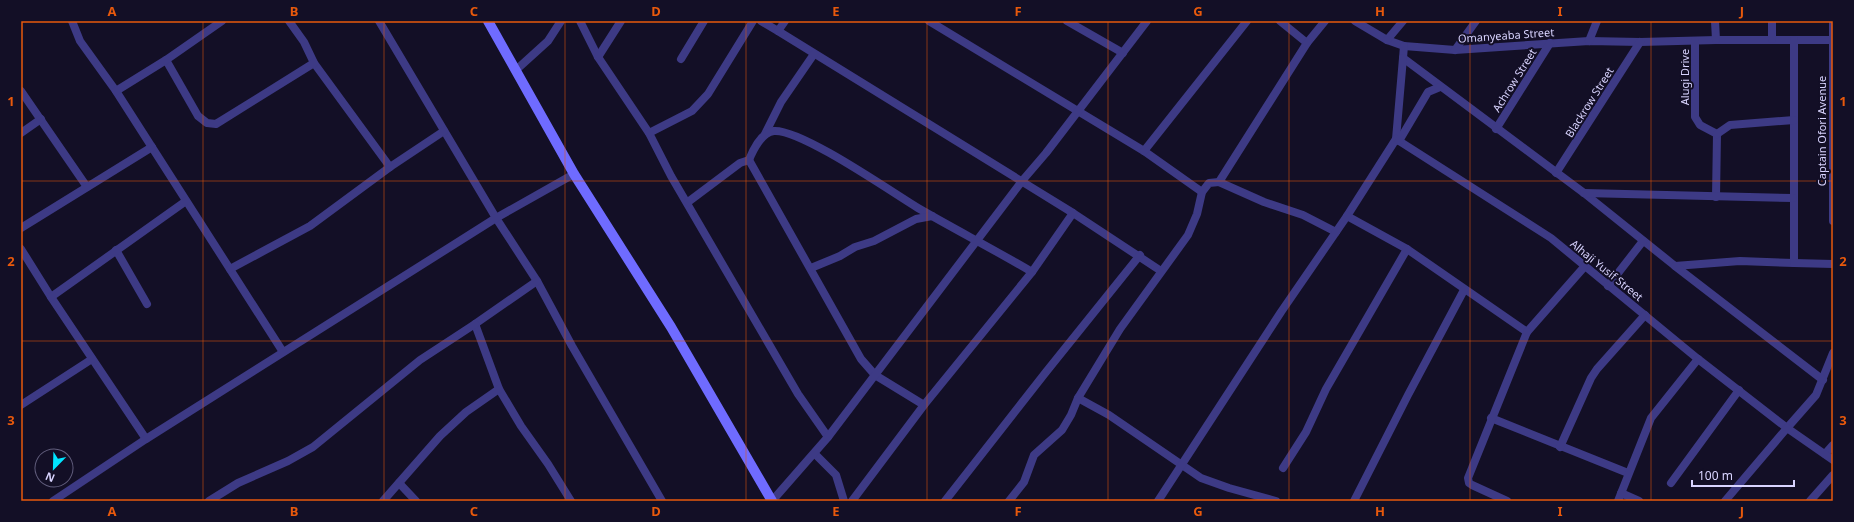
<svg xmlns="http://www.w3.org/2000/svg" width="1854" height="522" viewBox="0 0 1854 522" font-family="'Noto Sans',sans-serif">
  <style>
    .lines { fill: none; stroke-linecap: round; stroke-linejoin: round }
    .street { stroke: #3d3a85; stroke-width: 8 }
    .secondary { stroke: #6f6bff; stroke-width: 10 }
    .grid { fill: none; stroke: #e8590c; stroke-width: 1; stroke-opacity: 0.55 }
    .labels { text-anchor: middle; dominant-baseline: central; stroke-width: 4; stroke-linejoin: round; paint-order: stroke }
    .street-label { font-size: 11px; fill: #d9d4ff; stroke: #130f26 }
    .neatline { fill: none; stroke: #e8590c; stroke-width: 1.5 }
    .grid-label { font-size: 13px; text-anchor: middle; font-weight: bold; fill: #e8590c }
  </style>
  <rect width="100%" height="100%" fill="#130f26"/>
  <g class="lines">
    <g class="street">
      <path d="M72 21 80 41 116 91 283 352"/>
      <path d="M289 21 304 42 314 63 390 167"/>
      <path d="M379 21 496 218 537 281 572 346 662 501"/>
      <path d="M580 21 598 57 649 133 671 176 798 394 828 437"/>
      <path d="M761 21 778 31"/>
      <path d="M785 21 778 31 1073 213 1161 271"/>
      <path d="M929 21 1144 151 1202 192"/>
      <path d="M1067 21 1123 53"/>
      <path d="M1280 21 1307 43"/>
      <path d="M1355 21 1387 40 1404 46 1455 50 1589 41 1640 42 1716 40H1833"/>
      <path d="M1715 21 1716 40"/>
      <path d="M1833 21V221"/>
      <path d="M1772 39V21"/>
      <path d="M1387 40 1403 21"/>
      <path d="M1589 41 1597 21"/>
      <path d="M1695 41V117L1700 125 1717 134 1716 197"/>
      <path d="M1404 46 1403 58 1584 193 1675 266 1740 261 1794 263V40"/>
      <path d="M1455 50 1476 21"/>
      <path d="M598 57 621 21"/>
      <path d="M1403 58 1396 139 1551 238 1698 359 1787 428 1816 395 1833 353"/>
      <path d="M681 59 704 21"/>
      <path d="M166 60 198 116 207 123 216 124 314 63"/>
      <path d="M516 70 548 41 561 21"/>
      <path d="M21 91 87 187"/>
      <path d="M116 91 166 60 222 21"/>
      <path d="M1496 129 1550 43"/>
      <path d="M21 133 41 119"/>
      <path d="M649 133 692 111 708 94 753 21"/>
      <path d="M765 134 781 102 814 54"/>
      <path d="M1717 134 1730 125 1794 120"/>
      <path d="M1396 139 1347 216 1407 249 1527 332 1585 266"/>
      <path d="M1399 141 1428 92 1440 87"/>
      <path d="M1144 151 1247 21"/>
      <path d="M749 160 861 359 875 375 924 405"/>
      <path d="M1556 173 1640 42"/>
      <path d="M1219 182 1264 202 1303 215 1336 232"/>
      <path d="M1584 193 1793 198"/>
      <path d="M688 202 740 163 749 160C753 150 762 132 774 131 801 129 890 191 918 208 956 230 995 250 1032 272"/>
      <path d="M21 228 152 147"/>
      <path d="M21 249 51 297 146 439"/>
      <path d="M116 250 147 304"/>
      <path d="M1794 263 1833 264"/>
      <path d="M1675 266 1823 380"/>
      <path d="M811 268 840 256 855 247 874 241 916 219 932 216"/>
      <path d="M230 269 310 226 390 167 444 131"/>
      <path d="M537 281 475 324 499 389 521 426 548 464 571 501"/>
      <path d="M1608 286 1643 241"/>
      <path d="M51 297 186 201"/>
      <path d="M1078 398 1109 415 1201 478 1229 488 1276 501"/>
      <path d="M21 405 92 359"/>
      <path d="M1491 418 1628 473"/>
      <path d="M1560 447 1591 378 1597 369 1645 315"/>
      <path d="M815 454 836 475 844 501"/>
      <path d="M1825 454 1833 445"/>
      <path d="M1283 468 1306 432 1326 389 1407 249"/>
      <path d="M399 483 416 501"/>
      <path d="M1671 483 1739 390"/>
      <path d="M1621 493 1639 501"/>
      <path d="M53 501 146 439 496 218 574 174"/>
      <path d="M209 501 238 483 288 461 313 447 420 360 475 324"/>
      <path d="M383 501 440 436 466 412 499 389"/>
      <path d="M772 501 828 437 1022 181 1046 153 1147 21"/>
      <path d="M852 501 924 405 1032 272 1073 213"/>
      <path d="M945 501 1046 372 1140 255"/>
      <path d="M1009 501 1024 482 1034 455 1062 430 1071 415 1078 398 1120 329 1188 235 1197 214 1202 192 1209 183 1219 182 1307 43 1325 21"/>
      <path d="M1158 501 1281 312 1347 216"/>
      <path d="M1354 501 1408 395 1464 290"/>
      <path d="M1507 501 1472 485 1469 483 1468 478 1527 332"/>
      <path d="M1618 501 1651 418 1698 359"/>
      <path d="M1725 501 1787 428 1833 460"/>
      <path d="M1810 501 1833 475"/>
    </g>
    <path class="secondary" d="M488 21 574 174 671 327 772 501"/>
  </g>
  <path class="grid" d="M203 21V501M384 21V501M565 21V501M746 21V501M927 21V501M1108 21V501M1289 21V501M1470 21V501M1651 21V501M21 181H1833M21 341H1833"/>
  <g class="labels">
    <g class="street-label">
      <text transform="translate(1506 35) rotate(-4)">Omanyeaba Street</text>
      <text transform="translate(1684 77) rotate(-90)">Alugi Drive</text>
      <text transform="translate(1514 80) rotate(-58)">Achrow Street</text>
      <text transform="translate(1589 102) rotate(-58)">Blackrow Street</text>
      <text transform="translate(1821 131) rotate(-90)">Captain Ofori Avenue</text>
      <text transform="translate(1607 270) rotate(39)">Alhaji Yusif Street</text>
    </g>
  </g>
  <rect width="1854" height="522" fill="none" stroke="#130f26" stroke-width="44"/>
  <g transform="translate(54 468) rotate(203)"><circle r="19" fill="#130f26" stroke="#625e7d"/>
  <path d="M0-3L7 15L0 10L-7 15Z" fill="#00e5ff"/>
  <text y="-6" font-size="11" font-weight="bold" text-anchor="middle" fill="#d9d4ff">N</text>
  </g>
  <path d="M1692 480v6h102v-6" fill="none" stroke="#d9d4ff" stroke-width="2"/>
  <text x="1698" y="480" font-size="12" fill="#d9d4ff" stroke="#130f26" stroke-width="3" paint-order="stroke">100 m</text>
  <rect x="22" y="22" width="1810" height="478" class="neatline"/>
  <g class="grid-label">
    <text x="112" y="16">A</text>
    <text x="294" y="16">B</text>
    <text x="474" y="16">C</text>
    <text x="656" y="16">D</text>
    <text x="836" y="16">E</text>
    <text x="1018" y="16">F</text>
    <text x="1198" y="16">G</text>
    <text x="1380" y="16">H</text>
    <text x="1560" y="16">I</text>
    <text x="1742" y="16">J</text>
    <text x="11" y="106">1</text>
    <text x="1843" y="106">1</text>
    <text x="11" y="266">2</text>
    <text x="1843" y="266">2</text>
    <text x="11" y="425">3</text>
    <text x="1843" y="425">3</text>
    <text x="112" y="516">A</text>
    <text x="294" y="516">B</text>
    <text x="474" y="516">C</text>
    <text x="656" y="516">D</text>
    <text x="836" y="516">E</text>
    <text x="1018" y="516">F</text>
    <text x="1198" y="516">G</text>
    <text x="1380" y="516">H</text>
    <text x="1560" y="516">I</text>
    <text x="1742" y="516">J</text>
  </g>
</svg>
